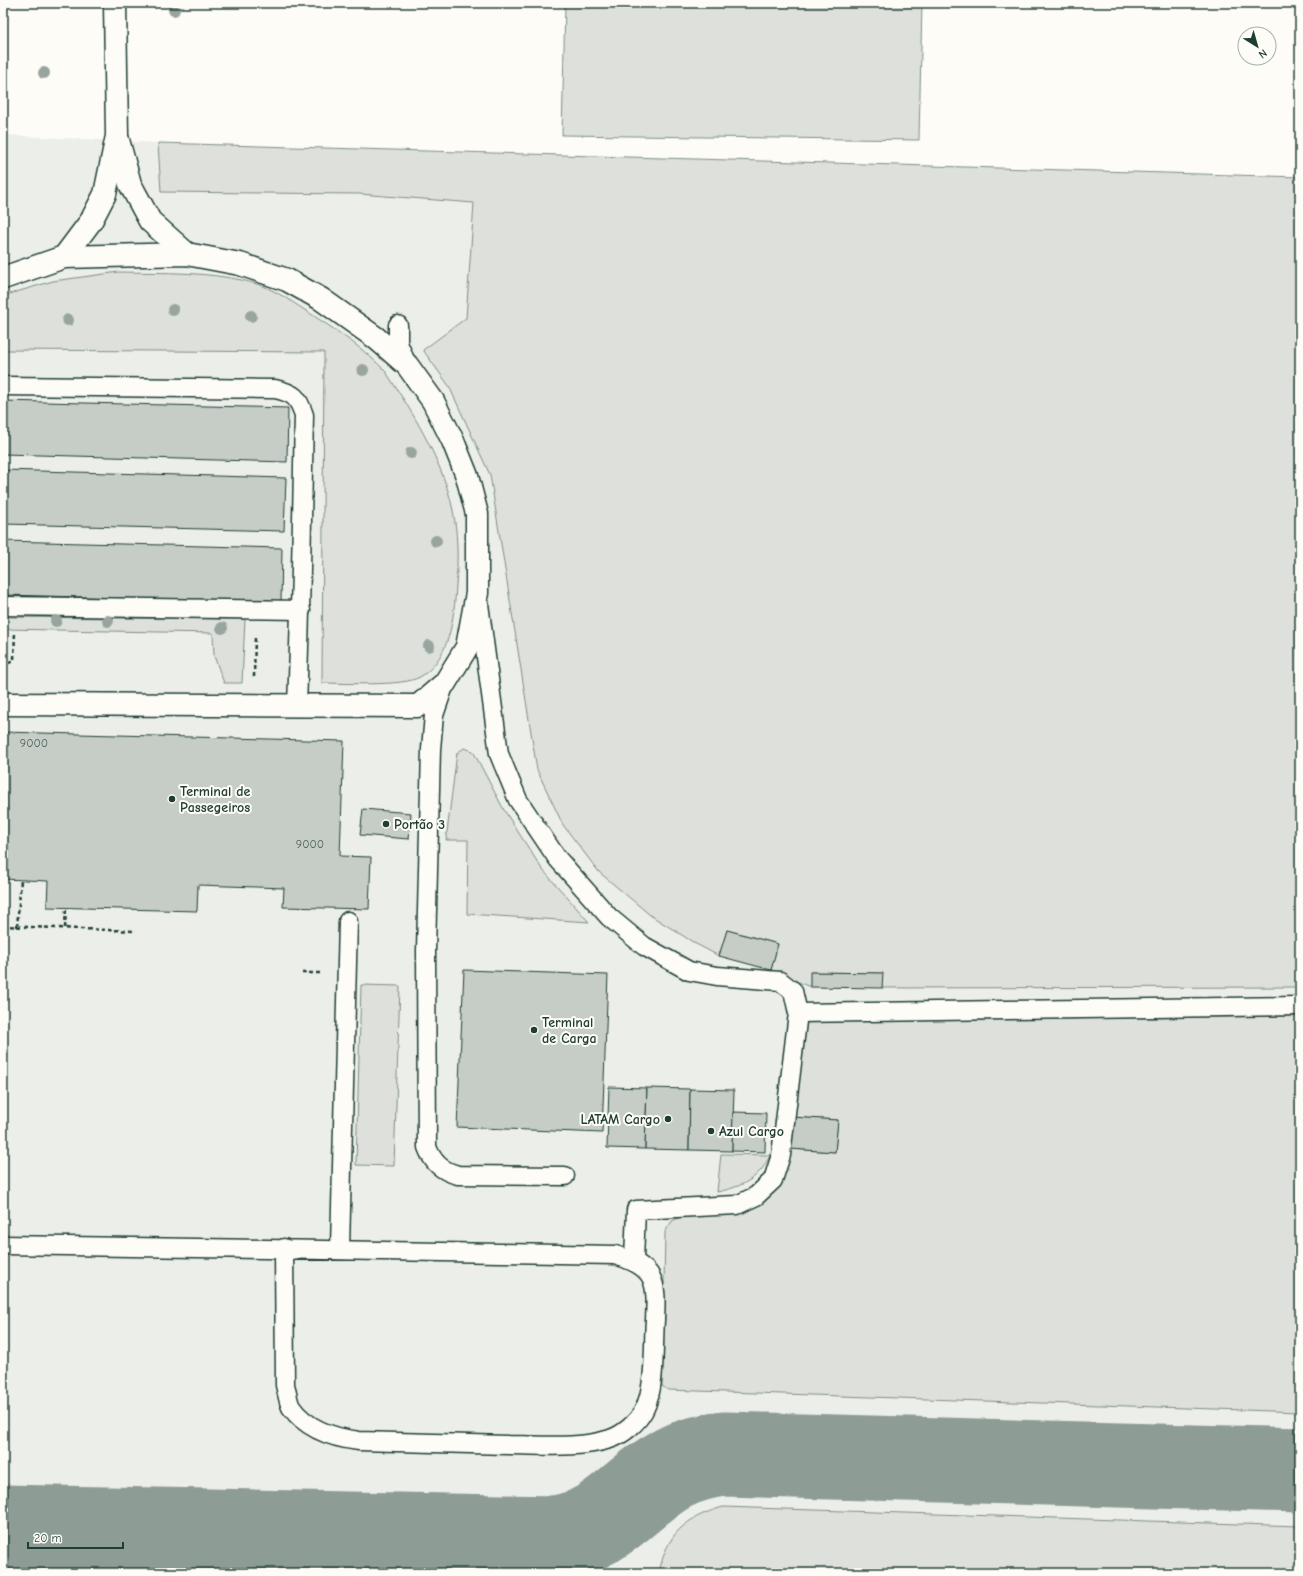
<svg xmlns="http://www.w3.org/2000/svg" width="1303" height="1576" viewBox="0 0 1303 1576" font-family="'Comic Neue',sans-serif">
  <style>
    .built { fill: #eceee9 }
    .green { fill: #dde0db; stroke: #7e8e88 }
    .lines { fill: none; stroke-linecap: round; stroke-linejoin: round }
    .taxiway { stroke: #8e9c96; stroke-width: 85 }
    .building { fill: #c6cdc7; stroke: #1f3d34 }
    .lane-casing { stroke: #1f3d34; stroke-width: 21 }
    .street-casing { stroke: #1f3d34; stroke-width: 25 }
    .path { stroke: #1f3d34; stroke-width: 2.5; stroke-dasharray: 4 3; stroke-linecap: butt }
    .lane { stroke: #fdfcf7; stroke-width: 18 }
    .street { stroke: #fdfcf7; stroke-width: 22 }
    .tree { fill: #98a59e }
    .poi-dot { fill: #1f3d34; stroke: #fdfcf7; stroke-width: 1.5 }
    .labels { text-anchor: middle; dominant-baseline: central; stroke-width: 4; stroke-linejoin: round; paint-order: stroke }
    .number-label { font-size: 12px; fill: #496159 }
    .poi-label { font-size: 14px; font-weight: bold; fill: #1f3d34; stroke: #fdfcf7; text-anchor: start }
  </style>
  <rect width="100%" height="100%" fill="#fdfcf7"/>
  <filter id="ink" filterUnits="userSpaceOnUse"><feTurbulence type="fractalNoise" baseFrequency=".025" numOctaves="2"/><feDisplacementMap in="SourceGraphic" scale="8" xChannelSelector="R" yChannelSelector="G"/><feConvolveMatrix kernelMatrix="1 2 1 2 8 2 1 2 1" color-interpolation-filters="sRGB"/></filter>
  <g filter="url(#ink)">
    <path class="built" d="M3 135 158 143 1300 177V1573H3Z"/>
    <g class="green">
      <path d="M565 3H922L919 140 562 135Z"/>
      <path d="M158 143 1300 177V987L882 988V973L811 972 810 987 771 970 778 944 727 930 719 956 696 944 650 915 599 872 563 825 537 770 490 475 449 386 423 350 466 318 474 203 359 194 161 192Z"/>
      <path d="M119 272C165 273 212 271 257 284 276 290 295 304 311 314 337 331 365 349 386 372 391 379 395 387 400 394 421 426 444 469 452 506 458 531 458 560 456 586 454 618 450 659 420 677 402 687 344 683 322 683L324 352 3 350V296L53 281Z"/>
      <path d="M3 617 245 619 242 683H224L214 656 213 633 3 629Z"/>
      <path d="M464 748 473 751 504 810 542 869 589 922 467 914 468 840H446L457 753Z"/>
      <path d="M361 985 400 986 394 1166 356 1165Z"/>
      <path d="M1300 1016V1412L668 1390 662 1386 665 1232 672 1221 683 1216 738 1210 790 1149 835 1152 838 1120 792 1117 805 1022Z"/>
      <path d="M721 1154 770 1155C760 1179 741 1187 717 1192Z"/>
      <path d="M723 1507 1300 1526V1573H659C667 1533 685 1518 723 1507Z"/>
    </g>
    <g class="lines">
      <path class="taxiway" d="M3 1527 556 1538C610 1530 627 1494 670 1470 688 1460 706 1456 725 1454L1300 1470"/>
    </g>
    <g class="building">
      <path d="M3 401 288 408 287 462 3 454Z"/>
      <path d="M3 470 286 478 284 531 3 524Z"/>
      <path d="M3 541 282 548 281 602 3 595Z"/>
      <path d="M3 732 344 741 340 856 371 857 369 909 283 907 284 888 198 885 197 911 47 907 48 881 3 879Z"/>
      <path d="M363 809 411 813 409 839 360 835Z"/>
      <path d="M727 930 778 944 771 970 719 956Z"/>
      <path d="M464 970 608 975 602 1133 457 1127Z"/>
      <path d="M810 972 883 973 882 988 810 987Z"/>
      <path d="M609 1087 647 1088 645 1149 607 1148Z"/>
      <path d="M647 1088 690 1089 689 1150 645 1149Z"/>
      <path d="M690 1089 734 1090 732 1151 689 1150Z"/>
      <path d="M733 1112 766 1113 765 1152 732 1151Z"/>
      <path d="M792 1117 838 1120 835 1152 790 1149Z"/>
    </g>
    <g class="lines">
      <g class="lane-casing">
        <g id="lane">
          <path d="M398 325V343L407 365"/>
          <path d="M3 386 275 389C294 393 298 397 304 415 302 512 301 608 297 705"/>
          <path d="M479 604 499 754 518 800 557 858 609 917 644 946 689 971 717 976 780 981 793 991 798 1013 1300 1006"/>
          <path d="M3 606 301 610"/>
          <path d="M445 683 434 715 431 749 426 951 427 1147C433 1163 442 1171 458 1175L565 1176"/>
          <path d="M3 1245C207 1249 411 1250 615 1255 656 1267 657 1281 655 1320 653 1346 656 1387 644 1410 638 1422 623 1435 610 1439 579 1449 541 1445 508 1445 458 1444 409 1442 359 1441 334 1438 307 1430 291 1407 288 1401 287 1392 285 1385L284 1248"/>
          <path d="M340 1249 348 921"/>
          <path d="M634 1260 636 1210 737 1205 756 1196 773 1180 781 1155 798 1013"/>
        </g>
      </g>
      <g class="street-casing">
        <g id="street">
          <path d="M118 140 130 184 150 221 187 254"/>
          <path d="M64 257 91 221 105 194 117 136 115 3"/>
          <path d="M3 278 64 257 187 254 240 264 287 280 321 299 376 338 407 365 433 401 453 441 467 476 477 514V593L467 647 445 683 418 706 3 704"/>
        </g>
      </g>
      <g class="path">
        <path d="M3 667 14 660 15 631"/>
        <path d="M254 677 255 636"/>
        <path d="M3 926 136 931"/>
        <path d="M17 927 21 880"/>
        <path d="M65 928 66 907"/>
        <path d="M302 973H322"/>
      </g>
      <use href="#lane" class="lane"/>
      <use href="#street" class="street"/>
    </g>
    <g class="tree">
      <circle cx="174" cy="10" r="6"/>
      <circle cx="44" cy="73" r="6"/>
      <circle cx="173" cy="310" r="6"/>
      <circle cx="251" cy="316" r="6"/>
      <circle cx="68" cy="320" r="6"/>
      <circle cx="363" cy="370" r="6"/>
      <circle cx="411" cy="453" r="6"/>
      <circle cx="436" cy="541" r="6"/>
      <circle cx="56" cy="621" r="6"/>
      <circle cx="108" cy="621" r="6"/>
      <circle cx="222" cy="628" r="6"/>
      <circle cx="429" cy="646" r="6"/>
    </g>
  </g>
  <g class="poi-dot">
    <circle cx="172" cy="799" r="4"/>
    <circle cx="386" cy="824" r="4"/>
    <circle cx="534" cy="1030" r="4"/>
    <circle cx="668" cy="1119" r="4"/>
    <circle cx="711" cy="1131" r="4"/>
  </g>
  <g class="labels">
    <g class="number-label">
      <text x="34" y="743">9000</text>
      <text x="310" y="844">9000</text>
    </g>
    <g class="poi-label">
      <text x="180" y="791">Terminal de<tspan x="180" dy="16">Passegeiros</tspan></text>
      <text x="394" y="824">Portão 3</text>
      <text x="542" y="1022">Terminal<tspan x="542" dy="16">de Carga</tspan></text>
      <text x="660" y="1119" text-anchor="end">LATAM Cargo</text>
      <text x="719" y="1131">Azul Cargo</text>
    </g>
  </g>
  <rect width="1303" height="1576" fill="none" stroke="#fdfcf7" stroke-width="16"/>
  <rect x="8" y="8" width="1287" height="1560" fill="none" stroke="#1f3d34" stroke-width="1.5" filter="url(#ink)"/>
  <g transform="translate(1257 46) rotate(143)"><circle r="19" fill="#fdfcf7" stroke="#a4b0a9"/>
  <path d="M0-3L7 15L0 10L-7 15Z" fill="#1f3d34"/>
  <text y="-6" font-size="11" font-weight="bold" text-anchor="middle" fill="#1f3d34">N</text>
  </g>
  <path d="M28 1542v6h95v-6" fill="none" stroke="#1f3d34" stroke-width="2"/>
  <text x="34" y="1542" font-size="12" fill="#1f3d34" stroke="#fdfcf7" stroke-width="3" paint-order="stroke">20 m</text>
</svg>
